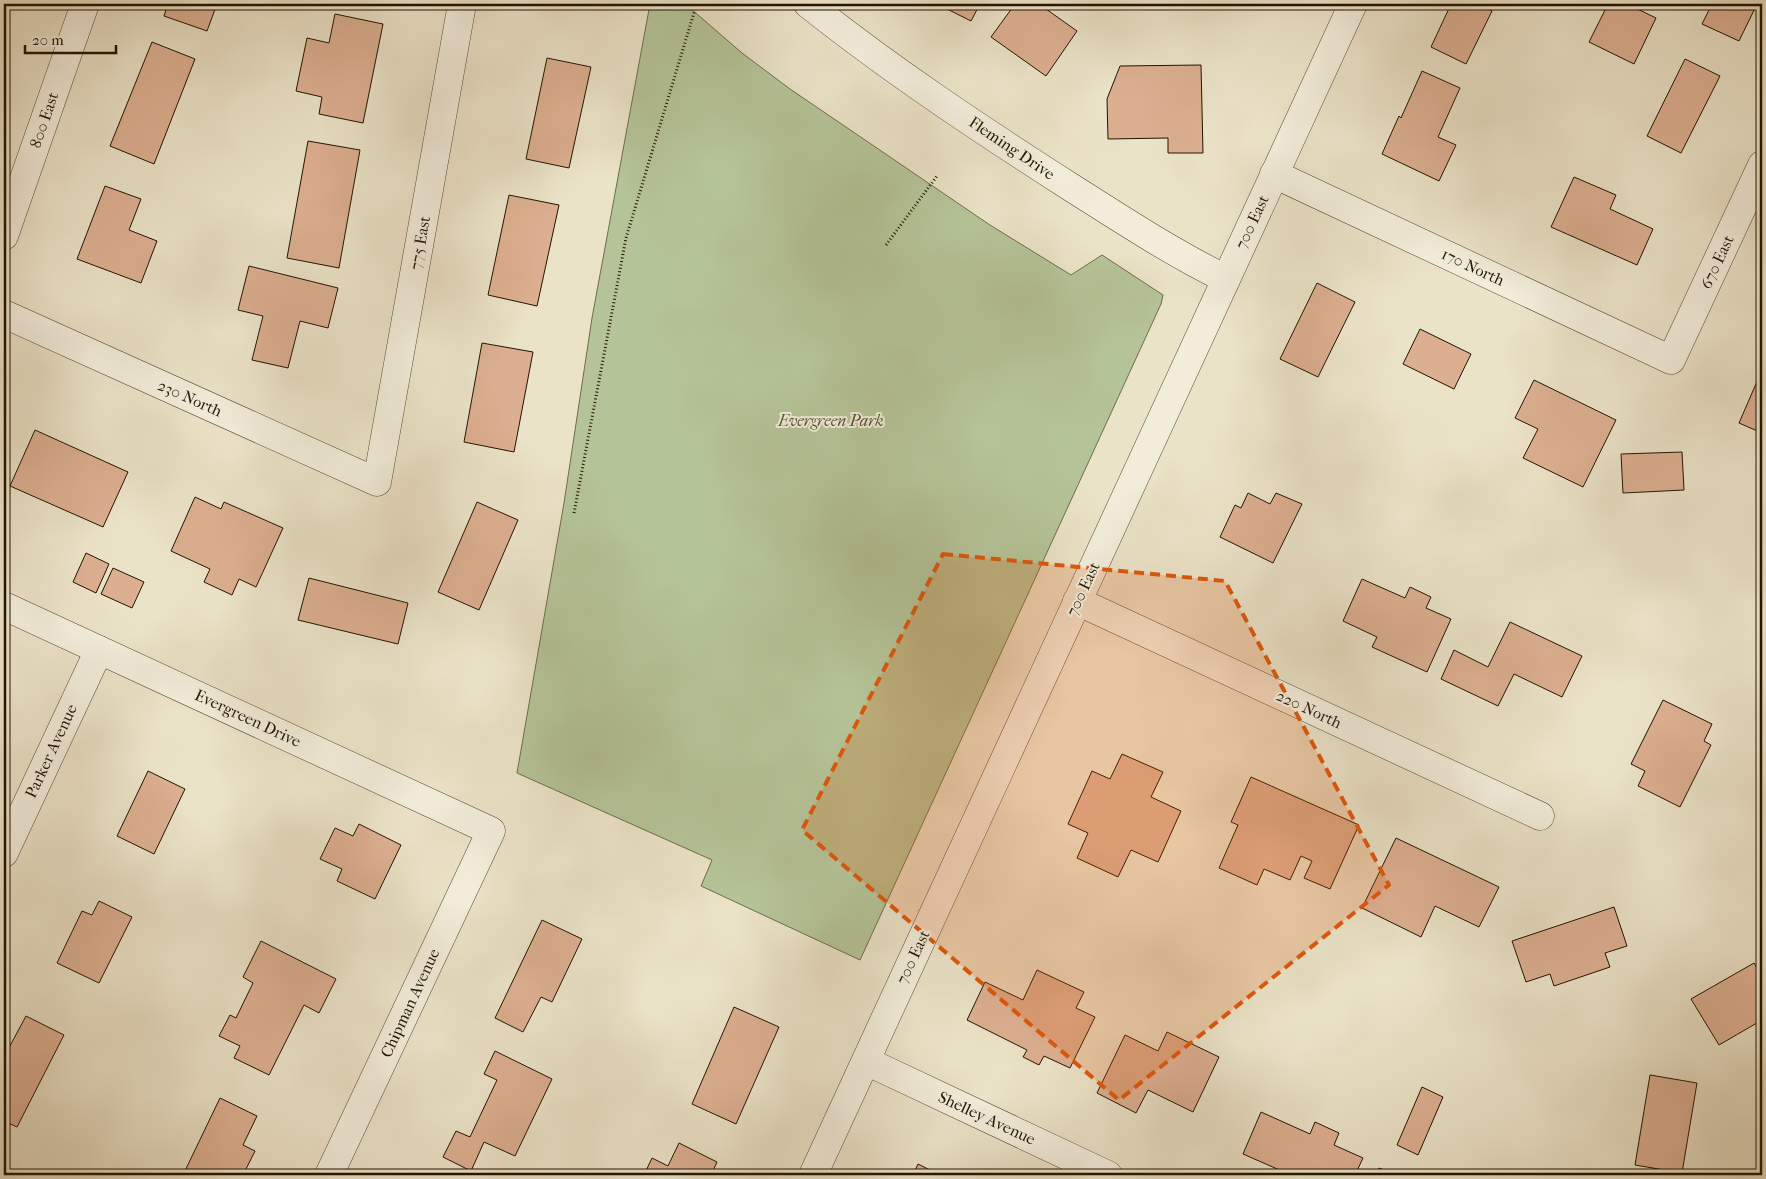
<svg xmlns="http://www.w3.org/2000/svg" width="1766" height="1179" viewBox="0 0 1766 1179" font-family="'IM FELL French Canon',serif">
  <style>
    .green { fill: #b5c498; stroke: #6c6c4c }
    .building { fill: #dcaf90; stroke: #221300 }
    .lines { fill: none; stroke-linecap: round; stroke-linejoin: round }
    .minor-casing { stroke: #544732; stroke-width: 29 }
    .path { stroke: #221300; stroke-width: 3; stroke-dasharray: 1 2.5; stroke-linecap: butt }
    .minor { stroke: #f2eddb; stroke-width: 28 }
    .marked { fill: #de560b; fill-opacity: 0.2; stroke: #de560b; stroke-width: 4; stroke-dasharray: 10 6; stroke-linejoin: round }
    .labels { text-anchor: middle; dominant-baseline: central; stroke-width: 4; stroke-linejoin: round; paint-order: stroke }
    .street-label { font-size: 16px; fill: #221300; stroke: #f2eddb }
    .park-label { font-size: 16px; font-style: italic; fill: #555135; stroke: #f2eddb }
  </style>
  <rect width="100%" height="100%" fill="#ebe3c8"/>
  <filter id="stains"><feTurbulence type="fractalNoise" baseFrequency=".004" numOctaves="4"/><feColorMatrix values="0 0 0 0 .2 0 0 0 0 .09 0 0 0 0 .02 0 0 0 .5 -.17"/></filter>
  <radialGradient id="worn" r=".72"><stop offset=".6" stop-color="#630" stop-opacity="0"/><stop offset="1" stop-color="#630" stop-opacity=".3"/></radialGradient>
  <path class="green" d="M650 4H691L690 8 742 53 790 89 990 225 1071 275 1102 255 1163 295 1161 304 860 960 701 886 712 860 517 773 564 503 592 318Z"/>
  <g class="building">
    <path d="M168 4H217L207 31 164 16Z"/>
    <path d="M937 4H980L971 21Z"/>
    <path d="M1015 4H1039L1077 31 1046 76 991 37Z"/>
    <path d="M1451 4H1477L1492 11 1466 64 1431 47Z"/>
    <path d="M1608 4H1627L1656 18 1634 64 1589 42Z"/>
    <path d="M1712 4H1757L1739 41 1702 24Z"/>
    <path d="M335 14 383 24 363 123 319 114 322 97 296 91 307 38 329 43Z"/>
    <path d="M152 42 195 59 154 164 110 146Z"/>
    <path d="M547 58 591 67 569 168 526 159Z"/>
    <path d="M1685 59 1720 76 1681 153 1647 136Z"/>
    <path d="M1201 65 1203 153H1168V138L1108 139 1107 99 1120 66Z"/>
    <path d="M1422 71 1460 88 1438 137 1456 145 1439 181 1382 154 1399 116 1401 118Z"/>
    <path d="M308 141 360 150 339 268 287 258Z"/>
    <path d="M1574 177 1616 195 1610 209 1653 229 1637 265 1551 227Z"/>
    <path d="M105 186 141 199 129 230 157 241 141 283 77 259Z"/>
    <path d="M509 195 559 205 537 306 488 295Z"/>
    <path d="M249 266 338 288 328 328 300 321 288 368 252 360 263 316 238 310Z"/>
    <path d="M1317 283 1355 302 1318 377 1280 359Z"/>
    <path d="M1420 329 1471 354 1454 389 1403 364Z"/>
    <path d="M482 343 533 352 514 452 464 442Z"/>
    <path d="M1762 370V433L1739 423Z"/>
    <path d="M1534 380 1616 420 1583 487 1523 458 1538 429 1515 418Z"/>
    <path d="M35 430 128 472 103 527 10 486Z"/>
    <path d="M1682 452 1684 490 1623 493 1621 454Z"/>
    <path d="M1248 493 1270 504 1276 493 1302 504 1273 563 1220 537 1235 505 1241 508Z"/>
    <path d="M195 497 221 509 224 502 283 528 256 587 239 579 232 595 204 582 210 569 171 551Z"/>
    <path d="M477 502 518 520 479 610 438 592Z"/>
    <path d="M86 553 109 564 96 593 73 582Z"/>
    <path d="M113 568 144 582 132 608 101 594Z"/>
    <path d="M309 578 408 603 398 644 298 620Z"/>
    <path d="M1362 579 1405 598 1410 587 1431 597 1426 608 1451 619 1427 672 1372 647 1377 637 1343 621Z"/>
    <path d="M1510 622 1582 656 1562 697 1514 674 1498 706 1441 679 1454 650 1488 667Z"/>
    <path d="M1663 700 1712 724 1704 741 1711 745 1680 807 1638 786 1645 771 1631 764Z"/>
    <path d="M1122 754 1163 772 1151 797 1181 811 1158 862 1131 850 1118 877 1077 858 1088 833 1068 824 1092 771 1110 779Z"/>
    <path d="M148 771 185 789 154 854 117 836Z"/>
    <path d="M1251 777 1359 825 1330 889 1304 878 1312 861 1301 856 1290 880 1264 869 1257 885 1219 868 1238 825 1231 822Z"/>
    <path d="M359 824 401 845 375 899 337 881 342 869 320 859 335 828 353 836Z"/>
    <path d="M1396 838 1499 887 1479 927 1435 906 1421 937 1362 908Z"/>
    <path d="M99 901 132 917 99 983 57 963 82 911 92 915Z"/>
    <path d="M1614 907 1627 946 1605 953 1610 967 1554 986 1550 974 1526 982 1512 941Z"/>
    <path d="M542 920 582 939 552 1002 541 997 523 1032 495 1018Z"/>
    <path d="M261 941 336 979 319 1013 304 1005 269 1075 234 1058 240 1046 219 1036 230 1015 236 1018 253 983 243 977Z"/>
    <path d="M1754 963 1762 976V1020L1719 1045 1691 999Z"/>
    <path d="M1037 970 1084 992 1076 1008 1095 1017 1070 1068 1044 1056 1039 1065 1023 1057 1027 1050 967 1020 985 982 1023 1000Z"/>
    <path d="M734 1007 779 1027 736 1124 692 1104Z"/>
    <path d="M26 1016 64 1035 17 1127 4 1121V1057Z"/>
    <path d="M1167 1032 1219 1057 1193 1112 1148 1090 1136 1113 1097 1093 1125 1035 1158 1051Z"/>
    <path d="M495 1051 552 1079 515 1156 484 1142 471 1171 443 1157 456 1131 470 1137 497 1080 484 1074Z"/>
    <path d="M1650 1075 1697 1083 1682 1173 1635 1165Z"/>
    <path d="M1422 1087 1443 1097 1418 1155 1397 1145Z"/>
    <path d="M220 1098 257 1116 243 1145 255 1151 243 1175H183Z"/>
    <path d="M1261 1112 1310 1134 1315 1122 1339 1133 1334 1145 1363 1158 1355 1175H1291L1243 1154Z"/>
    <path d="M679 1143 717 1162 711 1175H644L652 1158 668 1166Z"/>
    <path d="M918 1164 940 1175H913Z"/>
    <path d="M1379 1168 1396 1175H1376Z"/>
  </g>
  <g class="lines">
    <g class="minor-casing">
      <g id="minor">
        <path d="M808 4C891 70 980 129 1069 186 1121 219 1171 252 1226 279"/>
        <path d="M1274 174 1671 360 1762 165"/>
        <path d="M4 236 85 4"/>
        <path d="M4 314 377 482 462 4"/>
        <path d="M1077 601 1540 816"/>
        <path d="M4 606 491 831 329 1175"/>
        <path d="M4 853 99 650"/>
        <path d="M866 1061 1108 1175"/>
        <path d="M813 1175 1353 4"/>
      </g>
    </g>
    <g class="path">
      <path d="M886 245 937 176"/>
      <path d="M574 513 626 238 696 6"/>
    </g>
    <use href="#minor" class="minor"/>
  </g>
  <path class="marked" d="M943 554 1225 581 1389 885 1119 1100 802 830Z"/>
  <g class="labels">
    <g class="street-label">
      <text transform="translate(44 120) rotate(-71)">800 East</text>
      <text transform="translate(1012 148) rotate(34)">Fleming Drive</text>
      <text transform="translate(1252 222) rotate(-65)">700 East</text>
      <text transform="translate(420 243) rotate(-80)">775 East</text>
      <text transform="translate(1717 262) rotate(-65)">670 East</text>
      <text transform="translate(1473 267) rotate(25)">170 North</text>
      <text transform="translate(190 398) rotate(24)">230 North</text>
      <text transform="translate(1083 589) rotate(-65)">700 East</text>
      <text transform="translate(1309 709) rotate(25)">220 North</text>
      <text transform="translate(248 718) rotate(25)">Evergreen Drive</text>
      <text transform="translate(51 751) rotate(-65)">Parker Avenue</text>
      <text transform="translate(913 957) rotate(-65)">700 East</text>
      <text transform="translate(410 1003) rotate(-65)">Chipman Avenue</text>
      <text transform="translate(987 1118) rotate(25)">Shelley Avenue</text>
    </g>
    <g class="park-label">
      <text x="831" y="420">Evergreen Park</text>
    </g>
  </g>
  <rect width="1766" height="1179" fill="none" stroke="#ebe3c8" stroke-width="20"/>
  <rect x="5" y="5" width="1756" height="1169" fill="none" stroke="#221300" stroke-width="2.5"/>
  <rect x="10" y="10" width="1746" height="1159" fill="none" stroke="#221300"/>
  <path d="M25 45v8h91v-8" fill="none" stroke="#221300" stroke-width="2.5"/>
  <text x="32" y="45" font-size="15" fill="#221300" stroke="#f2eddb" stroke-width="4" paint-order="stroke">20 m</text>
  <rect width="100%" height="100%" filter="url(#stains)"/>
  <rect width="100%" height="100%" fill="url(#worn)"/>
</svg>
